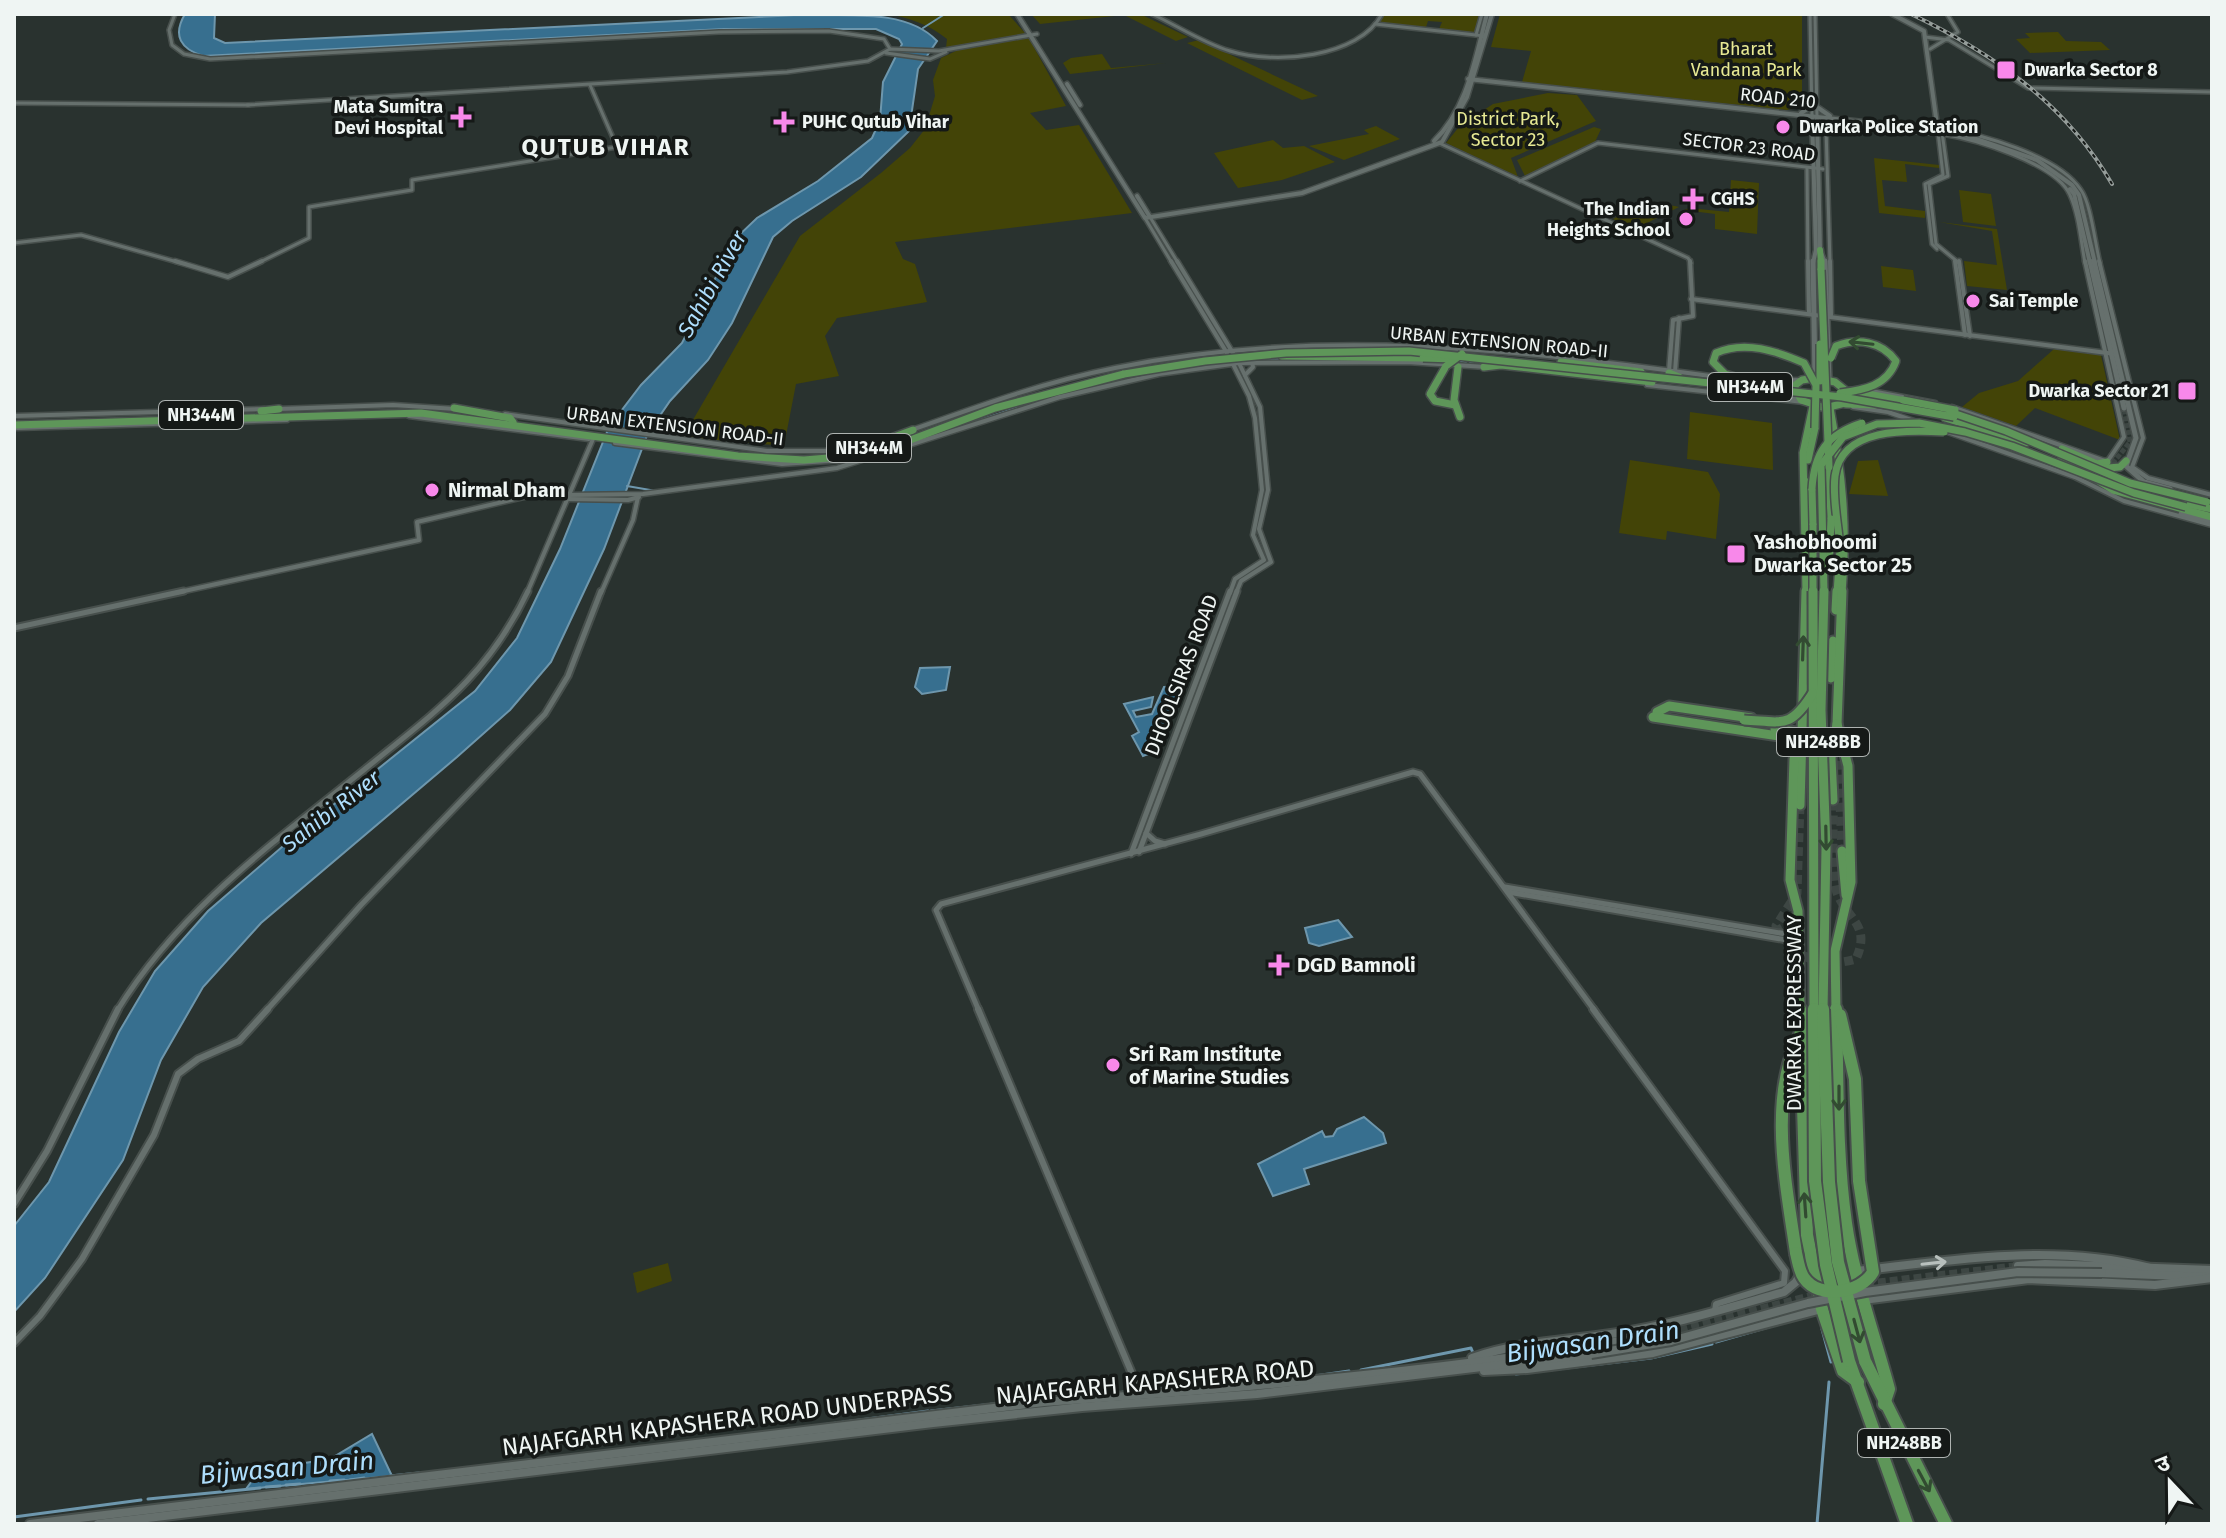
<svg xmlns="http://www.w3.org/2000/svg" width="2226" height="1538" viewBox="0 0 2226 1538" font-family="'Fira Sans','Noto Sans Devanagari',sans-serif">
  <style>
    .green { fill: #434407 }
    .water { fill: #376f8f; stroke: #6e97ad; stroke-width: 2 }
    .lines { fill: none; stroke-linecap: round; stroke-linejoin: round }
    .stream-far1 { stroke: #6e97ad; stroke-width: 2 }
    .stream { stroke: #6e97ad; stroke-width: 3 }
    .secondary-tunnel-far1 { stroke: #3d4643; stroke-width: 5; stroke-dasharray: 5 2; stroke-linecap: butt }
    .secondary-tunnel { stroke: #3d4643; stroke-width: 8; stroke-dasharray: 8 4; stroke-linecap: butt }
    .trunk-tunnel { stroke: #3d4643; stroke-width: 9; stroke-dasharray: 9 5; stroke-linecap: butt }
    .tertiary-far3-casing { stroke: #474f4c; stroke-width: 6 }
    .tertiary-far2-casing { stroke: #474f4c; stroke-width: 7 }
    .tertiary-far1-casing { stroke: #474f4c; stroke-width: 9 }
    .tertiary-casing { stroke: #474f4c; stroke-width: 10 }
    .secondary-far2-casing { stroke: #474f4c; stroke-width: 7 }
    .secondary-far1-casing { stroke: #474f4c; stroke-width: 8 }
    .secondary-casing { stroke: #474f4c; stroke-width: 12 }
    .trunk-far3-casing { stroke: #474f4c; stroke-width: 9 }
    .trunk-far2-casing { stroke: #474f4c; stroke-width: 10 }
    .trunk-far1-casing { stroke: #474f4c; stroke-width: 13 }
    .trunk-casing { stroke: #474f4c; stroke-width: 16 }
    .tertiary-far3 { stroke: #66706d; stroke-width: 3 }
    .tertiary-far2 { stroke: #66706d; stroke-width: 4 }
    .tertiary-far1 { stroke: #66706d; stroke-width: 5 }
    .tertiary { stroke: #66706d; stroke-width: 6 }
    .secondary-far2 { stroke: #66706d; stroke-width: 4 }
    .secondary-far1 { stroke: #66706d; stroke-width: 5 }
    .secondary { stroke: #66706d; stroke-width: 8 }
    .trunk-far3 { stroke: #5e9659; stroke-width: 6 }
    .trunk-far2 { stroke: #5e9659; stroke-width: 7 }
    .trunk-far1 { stroke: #5e9659; stroke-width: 9 }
    .trunk { stroke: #5e9659; stroke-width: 12 }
    .rail-casing { stroke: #959d9a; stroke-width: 4 }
    .rail { stroke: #151917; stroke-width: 2; stroke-dasharray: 4; stroke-linecap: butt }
    .secondary-bridge-casing { stroke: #474f4c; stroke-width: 12; stroke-linecap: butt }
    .trunk-bridge-far2-casing { stroke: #474f4c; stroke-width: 10; stroke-linecap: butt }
    .trunk-bridge-far1-casing { stroke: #474f4c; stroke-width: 13; stroke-linecap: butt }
    .trunk-bridge-casing { stroke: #474f4c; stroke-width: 16; stroke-linecap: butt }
    .secondary-bridge { stroke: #66706d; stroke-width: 8 }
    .trunk-bridge-far2 { stroke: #5e9659; stroke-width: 7 }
    .trunk-bridge-far1 { stroke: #5e9659; stroke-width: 9 }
    .trunk-bridge { stroke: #5e9659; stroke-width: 12 }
    .oneway { stroke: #324b31 }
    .oneway2 { stroke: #b8c0bd }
    .poi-dot { fill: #f888ea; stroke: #151917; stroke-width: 3 }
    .labels { text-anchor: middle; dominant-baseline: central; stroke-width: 7; stroke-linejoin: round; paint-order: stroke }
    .far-park-label { font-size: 18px; fill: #e7e993; stroke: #151917 }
    .far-poi-label { font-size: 18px; font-weight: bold; fill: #eff5f3; stroke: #151917; text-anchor: start }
    .far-street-label { font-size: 18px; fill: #eff5f3; stroke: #151917 }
    .shield { fill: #151917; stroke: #aeb3b1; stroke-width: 2 }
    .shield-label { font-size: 18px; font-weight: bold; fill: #eff5f3 }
    .poi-label { font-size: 20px; font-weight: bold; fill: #eff5f3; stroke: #151917; text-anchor: start }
    .street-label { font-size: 20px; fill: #eff5f3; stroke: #151917 }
    .water-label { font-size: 22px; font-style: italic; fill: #aedefc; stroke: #151917 }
    .far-district-label { font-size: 24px; font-weight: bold; letter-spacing: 2px; fill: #eff5f3; stroke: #151917 }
    .near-street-label { font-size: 24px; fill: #eff5f3; stroke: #151917 }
    .near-water-label { font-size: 26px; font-style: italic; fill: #aedefc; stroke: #151917 }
  </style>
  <rect width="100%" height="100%" fill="#29322f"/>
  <g class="green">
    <path d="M887 14H1008L1026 34 946 48 947 39C928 24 910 18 887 14Z"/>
    <path d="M1031 14H1140L1188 37 1176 41 1124 15 1040 24Z"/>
    <path d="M1383 14H1481L1475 33 1439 29 1442 22 1428 21 1426 27 1379 23Z"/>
    <path d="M1500 14H1802V105L1787 110 1522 82 1531 51 1491 47Z"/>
    <path d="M2058 32 2066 41 2101 42 2110 50 2030 53 2016 39 2030 38 2025 33Z"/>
    <path d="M1029 38 1066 106 1030 113 1046 130 1079 125 1132 213 895 242 903 259 915 264 927 302 837 318 825 336 839 376 796 384 784 446 683 437 800 236 881 173 910 148 925 129 935 96 933 80 941 58 960 49Z"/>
    <path d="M1199 40 1318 96 1302 100 1187 43Z"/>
    <path d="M1102 54 1111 68 1166 63 1070 74 1063 63 1071 58Z"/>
    <path d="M1548 93 1577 95 1596 121 1511 158 1518 177 1446 143 1471 112H1481L1493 104Z"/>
    <path d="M1376 126 1400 139 1344 160 1309 146 1369 134 1364 130Z"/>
    <path d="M1594 127 1601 129 1595 142 1525 176 1517 160Z"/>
    <path d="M1273 140 1283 148 1304 146 1335 162 1282 180 1238 188 1214 153Z"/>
    <path d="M1874 158 1939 165V168L1905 164 1907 182 1882 180 1885 206 1925 211V218L1879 213Z"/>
    <path d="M1731 180 1759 183 1757 234 1715 229V214L1684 210 1689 208 1729 212Z"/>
    <path d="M1959 190 1991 194 1996 226 1963 222Z"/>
    <path d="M1643 203 1675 206 1679 207 1635 229 1613 219Z"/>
    <path d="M1939 222 1997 229 2007 290 1967 286 1964 261 1997 265 1992 231Z"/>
    <path d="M1881 266 1913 270 1916 291 1883 287Z"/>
    <path d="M2054 349 2101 355 2120 440 2035 408 2016 426 1962 407 1979 393 2018 381Z"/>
    <path d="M1690 412 1772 423 1773 470 1687 459Z"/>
    <path d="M1630 460 1708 472 1720 494 1716 539 1667 531 1666 540 1619 533Z"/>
    <path d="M1878 460 1888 496 1849 494 1858 461Z"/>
    <path d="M668 1263 672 1281 637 1293 633 1273Z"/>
  </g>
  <g class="water">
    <path d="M185 14H215L214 38 225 43 799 15C842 17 905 7 937 41L918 69 909 131 861 177 792 221 773 237 732 323 708 360 670 401 648 433 604 549 551 662 510 710 457 757 261 923 203 987 161 1060 123 1160 45 1278 14 1312V1226L49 1182 119 1032 155 971 208 911 297 834 475 691 517 638 560 549 609 427 641 385 682 343 736 238 757 218 818 181 872 138 880 120 883 82 902 44 899 39 876 29H724L203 56C181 49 172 36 185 14Z"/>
    <path d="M950 667 946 690 922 694 915 687 920 668Z"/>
    <path d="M1182 686 1154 752 1143 756 1132 736 1139 732 1124 704 1153 697 1151 707 1133 711 1136 717 1152 714 1164 687Z"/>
    <path d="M1338 920 1352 937 1319 946 1309 943 1305 928Z"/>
    <path d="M1364 1117 1383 1133 1386 1143 1304 1169 1309 1184 1273 1196 1258 1164 1322 1131 1325 1137 1333 1136 1337 1129Z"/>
    <path d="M372 1434 392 1476 246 1489 260 1470 330 1459Z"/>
  </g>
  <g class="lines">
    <g class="stream-far1">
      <path d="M923 28 945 14"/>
      <path d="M1254 360 1283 359"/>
      <path d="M1243 361H1249"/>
      <path d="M1456 362H1466"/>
      <path d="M1470 363 1484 364"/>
      <path d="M1653 384 1667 385"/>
      <path d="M1086 387 1143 376"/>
      <path d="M968 424 1049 397"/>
      <path d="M627 486 656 491"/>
    </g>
    <g class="stream">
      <path d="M1822 1329 1831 1362"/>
      <path d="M1716 1342 1779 1324"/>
      <path d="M1361 1370 1471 1348 1473 1353"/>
      <path d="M1516 1374 1651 1358 1712 1344"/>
      <path d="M1315 1376 1349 1371"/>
      <path d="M1151 1390 1189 1387"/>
      <path d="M1106 1394 1136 1391"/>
      <path d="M1085 1395 1100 1394"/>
      <path d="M931 1411 1039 1399"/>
      <path d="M822 1425 928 1411"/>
      <path d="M390 1476 419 1473"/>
      <path d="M350 1480 364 1478"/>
      <path d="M330 1481 344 1480"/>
      <path d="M286 1485 300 1484"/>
      <path d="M266 1487 280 1486"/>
      <path d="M148 1499 260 1488"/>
      <path d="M14 1517 141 1500"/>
      <path d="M1817 1524 1829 1382"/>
    </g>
    <g class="secondary-tunnel-far1">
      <path d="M2108 469 2130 442 2124 408"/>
      <path d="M2124 496 2181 514"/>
    </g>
    <g class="secondary-tunnel">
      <path d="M1866 1284 2018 1266"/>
      <path d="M1668 1333 1819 1294"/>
    </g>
    <g class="trunk-tunnel">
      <path d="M1796 732 1825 740 1838 754 1842 851"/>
      <path d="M1800 805 1797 893 1776 926C1793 958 1821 969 1856 959 1872 923 1845 919 1836 890 1831 874 1834 820 1833 800"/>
    </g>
    <g class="tertiary-far3-casing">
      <g id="tertiary-far3">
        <path d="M175 14 169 30 172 45 184 54 210 59 719 32 829 31 884 39 890 49"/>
        <path d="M1152 14C1178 26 1203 43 1230 51 1274 65 1359 58 1382 14"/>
        <path d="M1810 14 1812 116"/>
        <path d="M1815 14 1817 117"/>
        <path d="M1375 24 1485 36"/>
        <path d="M1476 35 1482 14"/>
        <path d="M1925 37 1949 40 2028 88 2212 92"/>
        <path d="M1930 49 1958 32 1947 14"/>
        <path d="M886 53 930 59 946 52"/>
        <path d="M14 103 249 105"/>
        <path d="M247 105 787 72 868 61 890 49 939 51 1037 34"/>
        <path d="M1941 128C1980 134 2058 155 2081 190 2091 204 2095 244 2100 263"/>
        <path d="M1942 132 1948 176 1929 184 1936 244 1959 263"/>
        <path d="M1942 134C1974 139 2056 163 2070 195 2079 214 2081 242 2085 263"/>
        <path d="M1439 143 1688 258 1691 263"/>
        <path d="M1807 168 1808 263"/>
        <path d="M1520 181 1598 143 1823 169"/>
        <path d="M1150 217 1178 263"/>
        <path d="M1145 218 1172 263"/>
        <path d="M14 243 81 235 181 263"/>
        <path d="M1937 249 1932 244 1925 184 1943 175 1938 132"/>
        <path d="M258 263 309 238V207L412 190V180L617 147 590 85"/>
        <path d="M1830 263 1826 128 1843 124 1938 134"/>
      </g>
    </g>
    <g class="tertiary-far2-casing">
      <g id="tertiary-far2">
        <path d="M175 261 228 277 262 261"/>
        <path d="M1171 261 1227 353"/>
        <path d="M1177 261 1233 353"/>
        <path d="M1808 261 1809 312"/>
        <path d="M1830 261 1831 315"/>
        <path d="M1955 261 1965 335"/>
        <path d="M1959 261 1970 336"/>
        <path d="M2085 261 2124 437 2107 462"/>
        <path d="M2099 261 2143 438 2132 467 2148 478 2212 495"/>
        <path d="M1691 299 2115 354"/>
        <path d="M1669 371 1673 320 1693 316 1690 261"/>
        <path d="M1675 372 1679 318"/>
        <path d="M1245 375 1253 367 1252 362"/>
        <path d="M1751 381 1801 380"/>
        <path d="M1647 385 1804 402"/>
        <path d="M1744 390 1797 399"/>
        <path d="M1866 390 1935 403"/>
        <path d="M1853 407 1888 412 1917 422"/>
        <path d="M1952 407 2105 461"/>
        <path d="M278 409 393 405 456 409"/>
        <path d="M505 414 767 451H825L864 445"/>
        <path d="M14 416 264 409"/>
        <path d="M409 416 589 439"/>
        <path d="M17 428 287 420"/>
        <path d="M912 430C979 406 1044 382 1115 368 1317 326 1522 350 1725 378"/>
        <path d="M1942 430 2075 477 2124 501 2212 525"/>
        <path d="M615 443 782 464 859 459"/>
        <path d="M568 495 643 494 837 468 1060 397 1159 374 1239 363 1407 362 1486 367"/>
        <path d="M569 499 628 500 639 497"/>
        <path d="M175 593 419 540 417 522 528 496 567 497"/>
        <path d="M527 593 593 439"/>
        <path d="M601 593 633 520 638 497"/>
        <path d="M1230 593 1235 579 1264 560 1253 535 1262 490 1255 418 1249 396 1232 362"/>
        <path d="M1236 593 1241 581 1271 562 1259 529 1268 490 1260 407 1238 361"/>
      </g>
    </g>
    <g class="tertiary-far1-casing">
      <g id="tertiary-far1">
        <path d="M14 628 184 591"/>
        <path d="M1146 833 1155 841 1165 844"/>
        <path d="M1139 852 1237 591"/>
        <path d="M1131 854 1230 591"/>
        <path d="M1505 887 1798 936"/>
        <path d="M1508 892 1798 942"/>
        <path d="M117 1011C179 910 274 842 365 769 436 711 487 677 528 591"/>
        <path d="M266 1011 361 905 545 714 568 676 601 591"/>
        <path d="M979 1011 936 910 941 904 1201 834 1413 772 1420 774 1595 1011"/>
      </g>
    </g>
    <g class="tertiary-casing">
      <g id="tertiary">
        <path d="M978 1009 1141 1395"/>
        <path d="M1593 1009 1785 1271 1784 1283 1716 1304 1715 1311"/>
        <path d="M14 1204 47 1151 118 1009"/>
        <path d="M14 1343 40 1316 82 1259 154 1135 178 1074 198 1059 239 1041 268 1009"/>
      </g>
    </g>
    <g class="secondary-far2-casing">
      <g id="secondary-far2">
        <path d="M1017 14 1145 218 1302 193 1442 142 1467 97 1492 14"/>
        <path d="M1892 14 1924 31 1938 132"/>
        <path d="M1468 79 1956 132 2037 160 2072 185 2079 195 2095 263"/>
        <path d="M1067 84 1080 105"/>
        <path d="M1817 107 1830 116"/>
        <path d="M1801 113 1812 106"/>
        <path d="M1812 116 1816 250 1813 263"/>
        <path d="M1817 117 1820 250 1825 263"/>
        <path d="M1434 141C1468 108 1475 58 1487 14"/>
        <path d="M2070 189 2074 194 2090 263"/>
        <path d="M1137 196 1150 217"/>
      </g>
    </g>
    <g class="secondary-far1-casing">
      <g id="secondary-far1">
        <path d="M1813 261 1815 378"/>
        <path d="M1825 261 1829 380"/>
        <path d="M2090 261 2124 408"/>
        <path d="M2094 261 2136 438 2126 466 2144 482 2170 489"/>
        <path d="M2181 514 2212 521"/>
      </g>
    </g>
    <g class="secondary-casing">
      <g id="secondary">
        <path d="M2018 1266 2045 1264 2212 1270"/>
        <path d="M1856 1271C1955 1260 2052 1243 2150 1268"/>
        <path d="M2102 1273 2208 1277"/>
        <path d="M1863 1300 2029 1279 2155 1285 2212 1278"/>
        <path d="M1472 1358C1517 1342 1563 1341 1611 1334 1670 1326 1727 1308 1784 1292L1796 1282 1810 1257"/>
        <path d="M1484 1371 1527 1369 1653 1353 1822 1309"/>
        <path d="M30 1524 1044 1402C1252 1388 1462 1369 1668 1333"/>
        <path d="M98 1524 933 1423 1082 1407 1257 1394 1591 1354"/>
      </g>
    </g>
    <g class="trunk-far3-casing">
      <path id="trunk-far3" d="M1820 250 1821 263"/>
    </g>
    <g class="trunk-far2-casing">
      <g id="trunk-far2">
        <path d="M1821 261V270"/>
        <path d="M1282 356 1423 358"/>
        <path d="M1561 362 1641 372"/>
        <path d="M1446 366 1430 394 1435 401 1455 405"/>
        <path d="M1458 367 1454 400 1460 417"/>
        <path d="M1484 367 1501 365 1652 382"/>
        <path d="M1669 373 1679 377"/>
        <path d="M1815 378 1835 382 1850 394 1849 402 1825 408 1801 400 1794 386 1802 380Z"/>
        <path d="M1711 380 1744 383"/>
        <path d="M1851 391 1911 402"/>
        <path d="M1846 404 1875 405"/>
        <path d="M454 408 510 418 513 422"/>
        <path d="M1830 408C1842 472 1848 528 1842 593"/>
        <path d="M261 411 279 409"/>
        <path d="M1945 418 2026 443"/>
        <path d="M14 425 421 413 738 456 804 460 852 456 889 448 995 408 1124 374"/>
        <path d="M2062 449 2097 464 2107 462"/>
        <path d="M856 451 913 430"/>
        <path d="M2062 458 2113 490 2212 517"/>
        <path d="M1808 460 1815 428"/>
        <path d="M1829 467 1831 519"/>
        <path d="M2096 469 2120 467 2126 461"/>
        <path d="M1808 482 1812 489 1813 525"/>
        <path d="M2187 504 2212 509"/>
        <path d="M1806 593 1803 453 1813 406"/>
        <path d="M1837 593 1840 550"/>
      </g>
    </g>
    <g class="trunk-far1-casing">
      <g id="trunk-far1">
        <path d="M1836 610 1837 591"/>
        <path d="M1831 678 1833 641"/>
        <path d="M1657 712 1669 706 1751 718"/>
        <path d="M1653 717 1785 737 1797 744 1801 753"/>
        <path d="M1775 729 1796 732"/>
        <path d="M1833 800 1831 758 1837 724 1842 591"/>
        <path d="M1800 805 1806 591"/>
        <path d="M1842 851 1846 895"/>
        <path d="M1800 1011 1798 911 1790 880 1794 759 1801 753"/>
        <path d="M1836 1011 1835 951 1851 882 1848 766 1837 724"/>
      </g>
    </g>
    <g class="trunk-casing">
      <g id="trunk">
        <path d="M1800 1009 1807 1235 1822 1309 1843 1371 1858 1382"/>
        <path d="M1836 1009C1838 1080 1836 1152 1846 1223 1854 1279 1874 1334 1889 1389L1884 1404"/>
        <path d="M1840 1015 1855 1079 1859 1181"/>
        <path d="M1796 1253C1786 1183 1767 1096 1802 1031"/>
        <path d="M1849 1361 1907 1524"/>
        <path d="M1865 1361 1946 1524"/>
      </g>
    </g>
    <use href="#tertiary-far3" class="tertiary-far3"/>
    <use href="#tertiary-far2" class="tertiary-far2"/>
    <use href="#tertiary-far1" class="tertiary-far1"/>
    <use href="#tertiary" class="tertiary"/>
    <use href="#secondary-far2" class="secondary-far2"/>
    <use href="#secondary-far1" class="secondary-far1"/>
    <use href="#secondary" class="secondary"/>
    <use href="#trunk-far3" class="trunk-far3"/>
    <use href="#trunk-far2" class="trunk-far2"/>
    <use href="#trunk-far1" class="trunk-far1"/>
    <use href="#trunk" class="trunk"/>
    <g class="rail-casing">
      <path id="rail" d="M1911 14C1994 54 2065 103 2112 184"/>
    </g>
    <use href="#rail" class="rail"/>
    <g class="secondary-bridge-casing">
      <path id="secondary-bridge" d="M1591 1354 1671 1341 1808 1303 1865 1292 2018 1272 2102 1273"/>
    </g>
    <g class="trunk-bridge-far2-casing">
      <g id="trunk-bridge-far2">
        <path d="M1821 270 1829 467"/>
        <path d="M1820 344V381"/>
        <path d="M1423 358 1454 359"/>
        <path d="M1831 358 1836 346C1858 338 1881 341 1896 361 1887 386 1864 390 1840 393"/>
        <path d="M1446 366 1462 354"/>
        <path d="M1124 374 1205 361 1286 353 1409 351 1842 397 1954 417"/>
        <path d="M1752 382 1725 374 1713 362 1716 353C1745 340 1776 351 1804 363L1816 385 1815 428"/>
        <path d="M1903 400 1955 410"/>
        <path d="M1950 412 2006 431 2130 483 2207 502"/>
        <path d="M1812 489C1814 453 1827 434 1862 423"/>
        <path d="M1813 525V593"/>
        <path d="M1840 550C1839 526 1832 500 1835 476 1841 427 1908 430 1944 432"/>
        <path d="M1829 568 1831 519"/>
        <path d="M1824 593 1821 465 1843 437 1877 424 1919 423 1965 432 2012 446 2134 493 2186 507"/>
      </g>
    </g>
    <g class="trunk-bridge-far1-casing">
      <g id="trunk-bridge-far1">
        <path d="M1813 591 1814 1011"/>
        <path d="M1744 720C1784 722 1790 729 1813 693"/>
        <path d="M1823 1011 1826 848 1821 710 1824 591"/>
      </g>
    </g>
    <g class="trunk-bridge-casing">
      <g id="trunk-bridge">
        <path d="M1814 1009 1815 1181 1826 1265 1849 1361"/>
        <path d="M1823 1009 1829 1182 1838 1262 1865 1361"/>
        <path d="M1796 1253C1798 1261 1799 1271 1804 1278 1819 1300 1861 1293 1873 1272L1859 1181"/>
      </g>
    </g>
    <use href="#secondary-bridge" class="secondary-bridge"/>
    <use href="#trunk-bridge-far2" class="trunk-bridge-far2"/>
    <use href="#trunk-bridge-far1" class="trunk-bridge-far1"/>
    <use href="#trunk-bridge" class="trunk-bridge"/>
  </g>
  <defs><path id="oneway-shaft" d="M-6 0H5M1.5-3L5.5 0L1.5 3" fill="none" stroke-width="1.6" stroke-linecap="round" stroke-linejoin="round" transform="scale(2)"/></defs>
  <g class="oneway">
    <use href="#oneway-shaft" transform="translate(1861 343) rotate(-174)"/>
    <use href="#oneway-shaft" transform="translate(1803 648) rotate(-88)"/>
    <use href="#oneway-shaft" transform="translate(1826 838) rotate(89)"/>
    <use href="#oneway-shaft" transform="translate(1839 1098) rotate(90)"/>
    <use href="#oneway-shaft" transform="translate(1805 1205) rotate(-94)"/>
    <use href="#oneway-shaft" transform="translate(1857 1331) rotate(75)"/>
    <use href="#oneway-shaft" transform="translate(1924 1481) rotate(62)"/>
  </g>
  <use class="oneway2" href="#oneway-shaft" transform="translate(1934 1263) rotate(-6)"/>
  <g class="poi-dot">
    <rect x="1996" y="60" width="20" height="20" rx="4"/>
    <path d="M457 105h8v8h8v8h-8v8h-8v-8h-8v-8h8z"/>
    <path d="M780 110h8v8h8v8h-8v8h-8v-8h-8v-8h8z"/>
    <circle cx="1783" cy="127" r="8"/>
    <path d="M1689 187h8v8h8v8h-8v8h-8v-8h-8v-8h8z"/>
    <circle cx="1686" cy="219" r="8"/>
    <circle cx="1973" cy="301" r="8"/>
    <rect x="2177" y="381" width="20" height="20" rx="4"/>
    <circle cx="432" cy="490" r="8"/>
    <rect x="1726" y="544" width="20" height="20" rx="4"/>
    <path d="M1275 953h8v8h8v8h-8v8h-8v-8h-8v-8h8z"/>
    <circle cx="1113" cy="1065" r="8"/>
  </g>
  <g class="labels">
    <g class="far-park-label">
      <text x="1746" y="49">Bharat<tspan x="1746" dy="21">Vandana Park</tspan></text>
      <text x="1508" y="119">District Park,<tspan x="1508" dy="21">Sector 23</tspan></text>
    </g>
    <g class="far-poi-label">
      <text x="2024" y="70">Dwarka Sector 8</text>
      <text x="443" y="107" text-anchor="end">Mata Sumitra<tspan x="443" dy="21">Devi Hospital</tspan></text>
      <text x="802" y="122">PUHC Qutub Vihar</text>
      <text x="1799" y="127">Dwarka Police Station</text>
      <text x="1711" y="199">CGHS</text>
      <text x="1670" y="209" text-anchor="end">The Indian<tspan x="1670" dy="21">Heights School</tspan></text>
      <text x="1989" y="301">Sai Temple</text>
      <text x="2169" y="391" text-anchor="end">Dwarka Sector 21</text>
    </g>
    <g class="far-street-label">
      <text transform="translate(1778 98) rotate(6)">ROAD 210</text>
      <text transform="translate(1749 147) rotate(7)">SECTOR 23 ROAD</text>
      <text transform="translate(1499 342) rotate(5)">URBAN EXTENSION ROAD-II</text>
      <text transform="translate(675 426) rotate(7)">URBAN EXTENSION ROAD-II</text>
    </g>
    <g class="shield">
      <rect x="1708" y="373" width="84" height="28" rx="6"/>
      <rect x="159" y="401" width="84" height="28" rx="6"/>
      <rect x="827" y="434" width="84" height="28" rx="6"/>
      <rect x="1777" y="728" width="92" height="28" rx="6"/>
      <rect x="1858" y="1429" width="92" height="28" rx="6"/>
    </g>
    <g class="shield-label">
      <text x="1750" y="387">NH344M</text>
      <text x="201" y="415">NH344M</text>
      <text x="869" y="448">NH344M</text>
      <text x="1823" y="742">NH248BB</text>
      <text x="1904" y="1443">NH248BB</text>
    </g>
    <g class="poi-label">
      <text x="448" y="490">Nirmal Dham</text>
      <text x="1754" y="542">Yashobhoomi<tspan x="1754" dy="23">Dwarka Sector 25</tspan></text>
      <text x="1297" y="965">DGD Bamnoli</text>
      <text x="1129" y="1054">Sri Ram Institute<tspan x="1129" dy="23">of Marine Studies</tspan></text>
    </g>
    <g class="street-label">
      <text transform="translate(1181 675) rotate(-69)">DHOOLSIRAS ROAD</text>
      <text transform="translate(1794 1013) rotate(-90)">DWARKA EXPRESSWAY</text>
    </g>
    <g class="water-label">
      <text transform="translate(712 284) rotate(-61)">Sahibi River</text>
      <text transform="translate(331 811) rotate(-38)">Sahibi River</text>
    </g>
    <g class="far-district-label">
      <text x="606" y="147">QUTUB VIHAR</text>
    </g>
    <g class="near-street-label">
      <text transform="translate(1155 1382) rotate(-5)">NAJAFGARH KAPASHERA ROAD</text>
      <text transform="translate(727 1420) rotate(-7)">NAJAFGARH KAPASHERA ROAD UNDERPASS</text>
    </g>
    <g class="near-water-label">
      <text transform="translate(1593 1342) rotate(-8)">Bijwasan Drain</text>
      <text transform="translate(287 1468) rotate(-5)">Bijwasan Drain</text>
    </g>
  </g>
  <rect width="2226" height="1538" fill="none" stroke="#eff5f3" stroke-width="32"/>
  <g transform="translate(2170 1482) rotate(338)" stroke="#151917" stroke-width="6" paint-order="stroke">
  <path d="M0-6L14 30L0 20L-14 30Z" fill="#eff5f3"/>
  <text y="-12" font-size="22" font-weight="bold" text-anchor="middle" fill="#eff5f3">उ</text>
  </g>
</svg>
